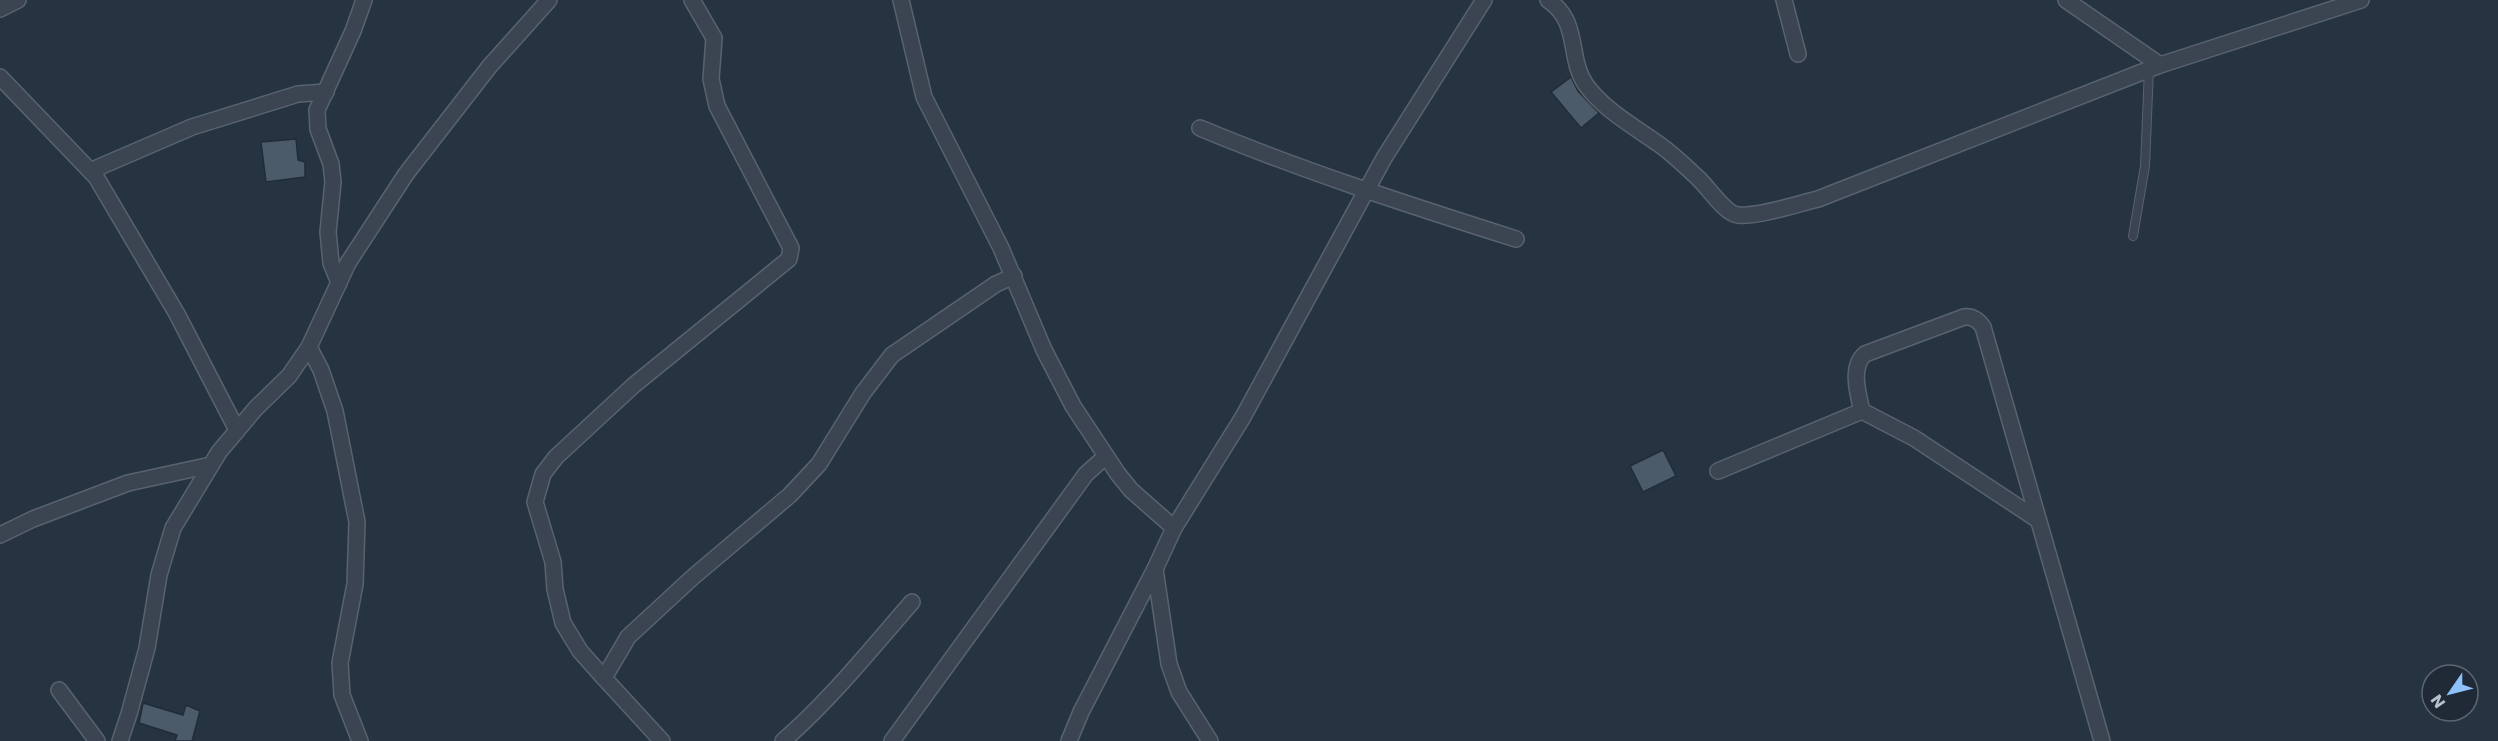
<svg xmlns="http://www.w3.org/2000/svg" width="2498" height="741" viewBox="0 0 2498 741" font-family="Poppins,sans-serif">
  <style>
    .building { fill: #4c5b6a; stroke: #212c38; stroke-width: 1.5 }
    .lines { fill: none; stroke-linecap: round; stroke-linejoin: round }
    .lane-casing { stroke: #58636e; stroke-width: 10 }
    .street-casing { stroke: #58636e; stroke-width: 18 }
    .lane { stroke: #3a4551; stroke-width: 8 }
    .street { stroke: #3a4551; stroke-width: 15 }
  </style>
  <rect width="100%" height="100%" fill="#263441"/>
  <g class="building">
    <path d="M1571 77 1578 91 1599 113 1581 128 1551 92Z"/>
    <path d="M296 139 298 160 305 162V177L266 182 261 142Z"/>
    <path d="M1663 450 1676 476 1643 492 1630 466Z"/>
    <path d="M143 703 183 715 186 705 200 711 192 741H175L177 735 139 723Z"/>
  </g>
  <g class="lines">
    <g class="lane-casing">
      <path id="lane" d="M2133 236 2145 166 2149 69"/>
    </g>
    <g class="street-casing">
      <g id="street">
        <path d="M901 0 924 97 1001 248 1044 350 1073 406 1118 474 1131 490 1174 528"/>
        <path d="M1548 0C1581 22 1567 58 1586 85 1605 111 1635 127 1660 145 1674 155 1686 167 1698 178 1708 187 1725 214 1738 215 1758 217 1797 204 1818 199L2160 65 2361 0"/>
        <path d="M1784 0 1798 54"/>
        <path d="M2066 0 2160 65"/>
        <path d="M0 9 18 0"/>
        <path d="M0 77 96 177 177 314 237 430"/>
        <path d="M1200 128C1303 171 1409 205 1516 239"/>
        <path d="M90 171 192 127 298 94 326 92"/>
        <path d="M339 283 331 263 328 232 333 182 331 164 318 129 317 110 353 31 364 0"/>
        <path d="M309 347 321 370 335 411 357 522 355 584 340 663 342 695 360 741"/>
        <path d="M1862 411 1914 438 2038 520"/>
        <path d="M1718 471 1862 411C1858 394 1850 367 1865 354L1964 317C1972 316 1978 320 1983 327L2102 741"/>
        <path d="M0 535 33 519 128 483 211 465"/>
        <path d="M1155 569 1169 664 1179 692 1210 741"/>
        <path d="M604 678 580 651 563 623 555 589 553 562 535 502 543 474 556 457 634 385 789 259 791 248 717 106 711 79 714 38 692 0"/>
        <path d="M59 690 97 741"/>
        <path d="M120 741 129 714 147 648 159 575 173 528 219 452 256 408 289 376 309 347 348 263 406 174 489 67 549 0"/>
        <path d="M662 741 604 678 628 637 693 577 790 495 819 464 863 393 892 355 996 284 1014 276"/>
        <path d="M783 741C831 699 871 649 912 602"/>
        <path d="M892 741 1086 474 1105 457"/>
        <path d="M1069 741 1081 712 1155 569 1174 528 1243 417 1384 158 1484 0"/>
      </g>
    </g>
    <use href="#lane" class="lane"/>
    <use href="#street" class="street"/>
  </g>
  <g transform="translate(2450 693) rotate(235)"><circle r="28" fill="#1f2a36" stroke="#5c6672" stroke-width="1.5"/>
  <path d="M0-4.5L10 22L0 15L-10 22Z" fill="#8ec0f9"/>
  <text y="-9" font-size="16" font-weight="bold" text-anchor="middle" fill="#b7c0cb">N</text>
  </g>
</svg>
